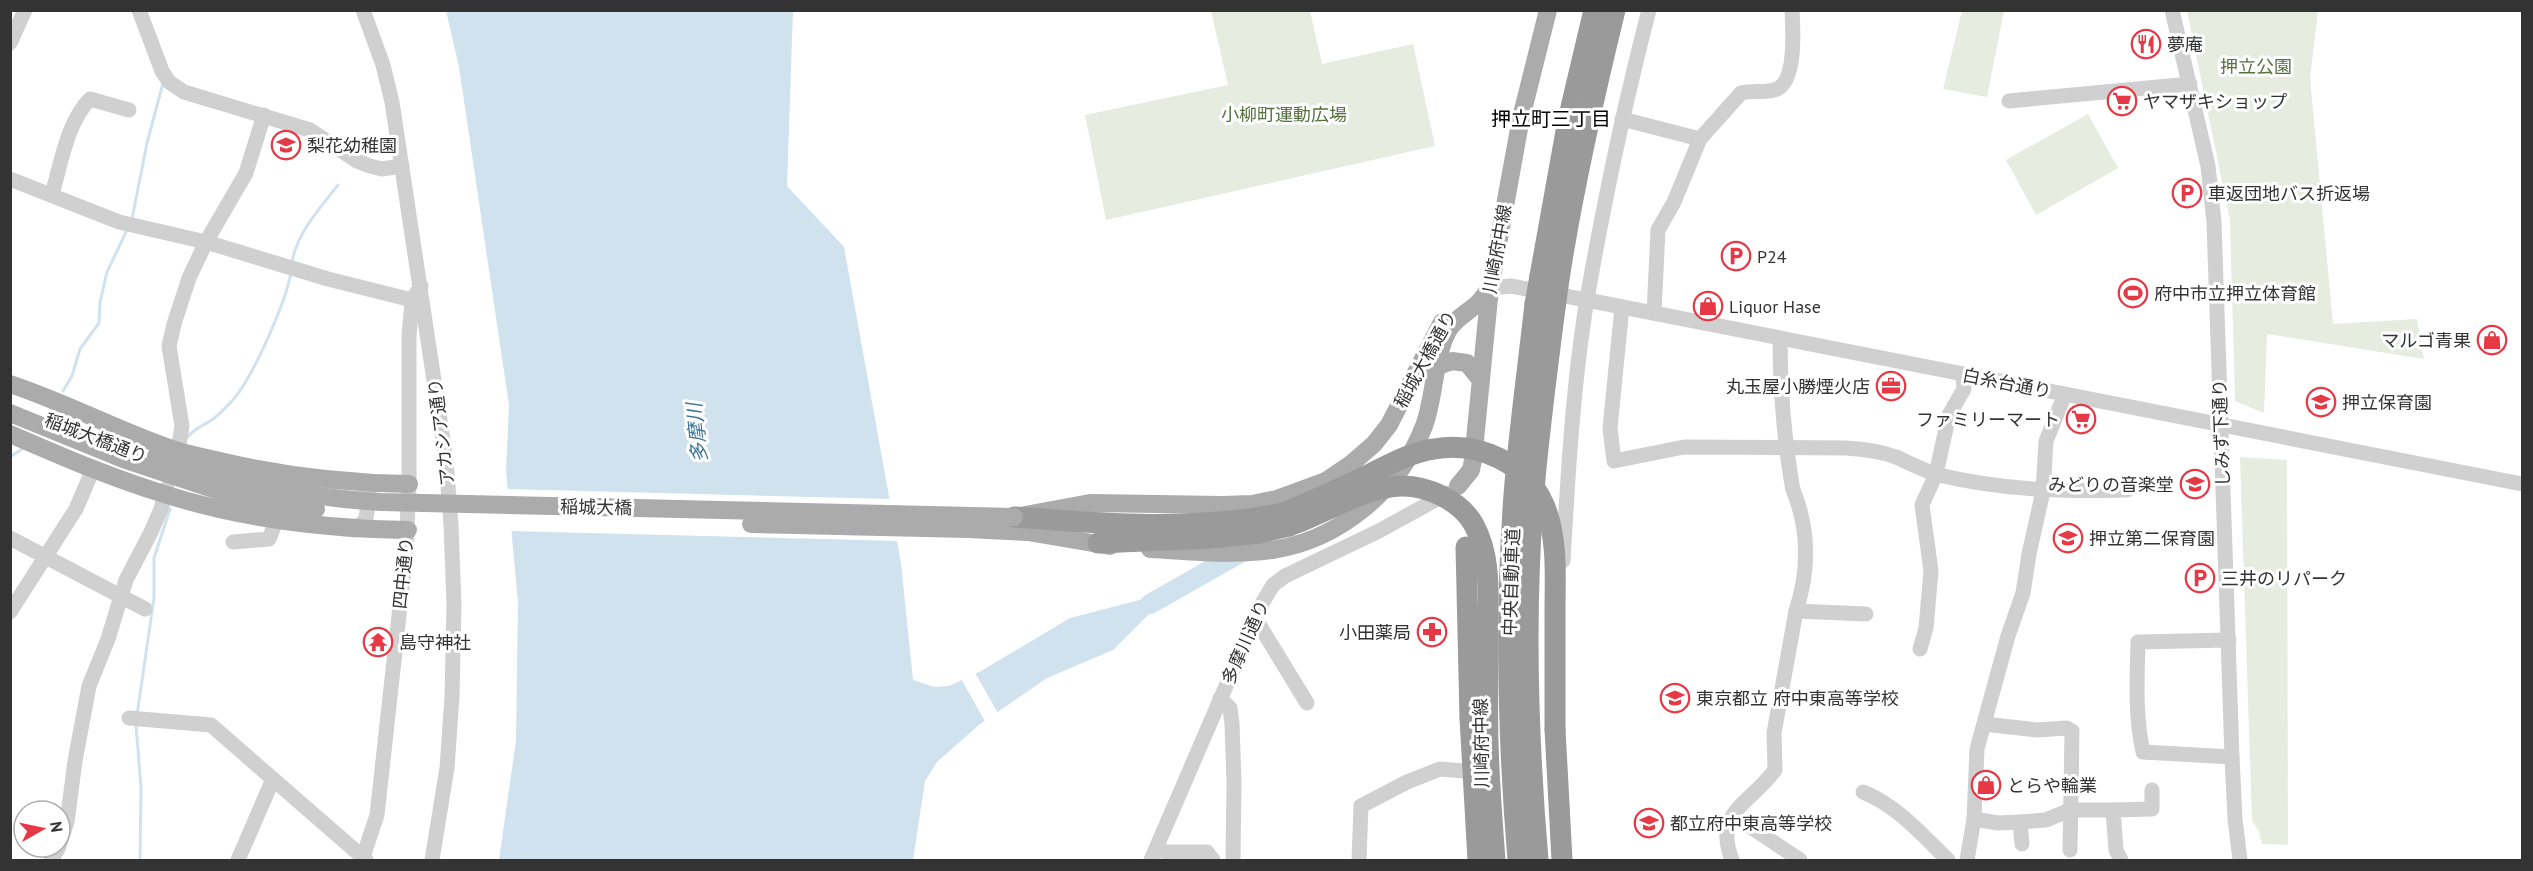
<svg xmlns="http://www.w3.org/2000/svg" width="2533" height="871" viewBox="0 0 2533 871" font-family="'PT Sans','Noto Sans JP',sans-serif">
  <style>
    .green { fill: #e6ecdf }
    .water { fill: #cfe2ee }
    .pier { fill: #fff }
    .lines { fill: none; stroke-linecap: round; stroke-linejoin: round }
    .stream { stroke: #cfe2ee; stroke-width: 3 }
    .river { stroke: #cfe2ee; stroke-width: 20 }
    .minor { stroke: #d0d0d0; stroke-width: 15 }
    .major { stroke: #ababab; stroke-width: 18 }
    .highway { stroke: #9a9a9a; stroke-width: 21 }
    .major-bridge { stroke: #ababab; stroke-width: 18 }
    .highway-bridge { stroke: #9a9a9a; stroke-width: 21 }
    .labels { text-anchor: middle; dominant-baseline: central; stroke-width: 6; stroke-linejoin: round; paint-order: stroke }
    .poi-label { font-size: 18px; fill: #333; stroke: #fff; text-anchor: start }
    .park-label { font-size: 18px; fill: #56703f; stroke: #fff }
    .street-label { font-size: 18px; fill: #333; stroke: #fff }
    .neighbourhood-label { font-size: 20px; fill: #000; stroke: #fff }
    .water-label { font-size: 20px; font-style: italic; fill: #3f7597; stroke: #fff }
  </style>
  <rect width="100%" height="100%" fill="#fff"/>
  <g class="green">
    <path d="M1211 11H1310L1322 64 1413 44 1435 146 1106 220 1085 115 1228 85Z"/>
    <path d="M1962 11H2004L1987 97 1943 89Z"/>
    <path d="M2187 11H2318L2310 78 2333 324 2417 319 2424 359 2267 334 2264 413 2235 401 2230 220Z"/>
    <path d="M2088 114 2118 168 2036 215 2006 160Z"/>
    <path d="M2240 457 2287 460 2288 845 2262 844 2259 831 2252 821Z"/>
  </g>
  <path class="water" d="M446 11H793L787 186 844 247 901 563 913 680 934 687 949 686 981 671 1070 618 1171 592 1113 650 1047 678 980 724 937 762 925 781 913 860H499L516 740 518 603 506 470 509 405 459 67Z"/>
  <g class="pier">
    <path d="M504 489 892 499 900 541 508 531Z"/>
    <path d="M974 671 999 715 986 723 960 677Z"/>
  </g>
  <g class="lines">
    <g class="stream">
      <path d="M132 219 147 143 163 83"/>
      <path d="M292 262C297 233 320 208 338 185"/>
      <path d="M63 391 72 376 80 349 99 323 100 302 107 272 128 228"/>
      <path d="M188 437C193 429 203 426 210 421 218 416 225 408 231 402 252 380 286 302 291 272"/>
      <path d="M10 457 22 449"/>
      <path d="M137 715 154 598V558L170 509"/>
      <path d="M136 725 141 787 140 860"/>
    </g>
    <path class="river" d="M1150 604 1247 549"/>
    <g class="minor">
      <path d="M139 10 162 71 169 82 184 92 310 130 357 161 370 166 382 169 402 166"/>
      <path d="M363 10 383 65 392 102 446 460 451 525 454 605 452 697 447 768 432 860"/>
      <path d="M2172 10 2208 166 2214 222 2232 757 2235 819 2240 860"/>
      <path d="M10 43 25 10"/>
      <path d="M2009 101 2190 84"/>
      <path d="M1622 119 1700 139"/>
      <path d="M10 179 119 222 206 242 328 279 412 300"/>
      <path d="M52 194C61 164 67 122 90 99L129 110"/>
      <path d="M1490 288 1511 286 1587 300 2522 484"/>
      <path d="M1622 307 1610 428 1614 461 1684 447 1846 448C1864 449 1880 451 1896 457 1910 463 1924 471 1939 475 2002 490 2063 492 2127 490"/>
      <path d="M1654 313 1658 230 1674 202 1700 139 1741 93C1752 90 1763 93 1774 90 1797 85 1793 28 1792 10"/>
      <path d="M177 456 182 426 169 346 174 324 189 278 206 242 246 173 264 115"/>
      <path d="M355 530 366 519 369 496 364 484"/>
      <path d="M10 538 145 609"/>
      <path d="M233 542 269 539 276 521"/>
      <path d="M1563 561C1568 473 1573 385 1587 299 1604 202 1624 106 1649 10"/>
      <path d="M1796 611 1866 614"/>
      <path d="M10 612 76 509 93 469"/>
      <path d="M1255 618 1307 703"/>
      <path d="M2229 640 2138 642C2137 679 2135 716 2143 752L2232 757"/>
      <path d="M1920 649 1926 628 1931 571 1922 505 1936 474 1949 415 1964 389 1963 374"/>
      <path d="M1220 698 1230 708 1232 724 1234 782 1233 860"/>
      <path d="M129 718 211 725 366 860"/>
      <path d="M1984 724 2037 730 2066 728 2072 731 2070 850"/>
      <path d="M1863 792C1898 806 1922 835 1948 860"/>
      <path d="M1733 815 1800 860"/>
      <path d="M1974 819 1998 823 2020 822 2046 820 2070 810H2113"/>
      <path d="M2020 822 2022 844"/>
      <path d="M60 843 67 822 75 761 89 686 108 639 126 580 151 532 161 509 167 488"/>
      <path d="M1156 849 1165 852H1207L1213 860"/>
      <path d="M51 860 59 847"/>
      <path d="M238 860 273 779"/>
      <path d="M362 860 377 815 406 552 409 484V336L412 300 421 286"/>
      <path d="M1151 860 1261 605 1273 585 1285 576 1379 531 1448 493"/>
      <path d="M1359 860 1361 806 1407 782 1440 769 1464 771"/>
      <path d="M1732 860C1713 812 1750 804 1775 770L1774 733 1796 611C1807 577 1809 541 1799 507 1797 499 1793 492 1792 485 1784 438 1780 386 1780 338"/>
      <path d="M1967 860 1974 819 1977 749 2008 636 2023 593 2029 554 2043 491 2046 441 2065 394"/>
      <path d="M2121 860 2116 850 2113 810 2152 809V790"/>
    </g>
    <g class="major">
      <path d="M1438 366 1452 361 1467 363 1480 379"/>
      <path d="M10 384C67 403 119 431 175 450 191 455 208 458 224 462 285 476 347 483 409 484"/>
      <path d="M10 413 123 459 234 496"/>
      <path d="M10 434C61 456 111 478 164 494 243 519 325 529 408 530"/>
      <path d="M156 456 222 478"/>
      <path d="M1458 486 1471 470 1473 460 1490 288 1521 118 1548 10"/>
      <path d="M1025 515 1090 503 1223 505 1252 504 1277 499 1326 481 1351 464 1374 444 1389 425 1442 322"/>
      <path d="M968 529 1028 532 1110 546"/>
      <path d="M1150 549C1190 551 1232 556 1272 550 1340 540 1400 489 1424 426 1435 397 1434 354 1449 329 1457 317 1469 312 1479 302 1483 298 1487 292 1490 288"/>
    </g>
    <g class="highway">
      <path d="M1540 276 1568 120 1594 10"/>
      <path d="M1559 279C1573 188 1593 100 1615 10"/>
      <path d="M1014 517C1103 524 1196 531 1283 513"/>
      <path d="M1098 543 1212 538 1259 533 1289 526"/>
      <path d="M1466 547 1470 718"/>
      <path d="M1555 729 1562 860"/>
      <path d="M1518 860C1508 739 1505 616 1514 495 1519 431 1528 368 1535 304"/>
      <path d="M1538 860C1528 742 1524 621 1533 502 1538 437 1547 372 1555 308"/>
    </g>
    <g class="major-bridge">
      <path d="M222 478C275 490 327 499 381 502L1014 517"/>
      <path d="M234 496 316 509"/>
      <path d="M751 524 968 529"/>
    </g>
    <g class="highway-bridge">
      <path d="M1535 304 1540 276"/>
      <path d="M1555 308 1559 279"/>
      <path d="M1283 513C1313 501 1341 488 1370 474 1390 464 1412 452 1434 449 1478 441 1528 463 1545 507 1558 540 1555 577 1555 611 1555 650 1555 690 1555 729"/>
      <path d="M1289 526C1325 514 1361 488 1400 486 1427 485 1461 501 1474 525 1491 556 1488 593 1488 628 1488 666 1487 704 1488 742 1489 781 1492 821 1495 860"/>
      <path d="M1470 718 1478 860"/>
    </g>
  </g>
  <defs>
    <g id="restaurant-ring" transform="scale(1.5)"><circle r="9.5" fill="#fff" stroke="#e63946" stroke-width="1.5"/><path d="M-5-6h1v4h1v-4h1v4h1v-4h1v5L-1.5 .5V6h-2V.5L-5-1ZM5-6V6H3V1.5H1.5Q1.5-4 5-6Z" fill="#e63946"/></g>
    <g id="supermarket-ring" transform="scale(1.5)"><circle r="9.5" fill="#fff" stroke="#e63946" stroke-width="1.5"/><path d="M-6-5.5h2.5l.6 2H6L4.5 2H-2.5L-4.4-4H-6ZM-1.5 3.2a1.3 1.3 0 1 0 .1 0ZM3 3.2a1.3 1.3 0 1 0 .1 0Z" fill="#e63946"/></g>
    <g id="school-ring" transform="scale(1.5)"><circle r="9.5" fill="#fff" stroke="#e63946" stroke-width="1.5"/><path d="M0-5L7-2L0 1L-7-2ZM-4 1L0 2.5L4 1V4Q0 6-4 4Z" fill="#e63946"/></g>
    <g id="parking-ring" transform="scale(1.5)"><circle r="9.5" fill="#fff" stroke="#e63946" stroke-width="1.5"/><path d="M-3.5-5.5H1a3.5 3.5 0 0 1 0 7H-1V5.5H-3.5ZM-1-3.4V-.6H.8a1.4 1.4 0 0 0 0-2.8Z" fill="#e63946"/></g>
    <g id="stadium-ring" transform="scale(1.5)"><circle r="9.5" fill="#fff" stroke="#e63946" stroke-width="1.5"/><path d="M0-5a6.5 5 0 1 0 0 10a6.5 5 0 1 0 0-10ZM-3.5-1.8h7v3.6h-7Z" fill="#e63946"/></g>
    <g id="shop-ring" transform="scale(1.5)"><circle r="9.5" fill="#fff" stroke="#e63946" stroke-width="1.5"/><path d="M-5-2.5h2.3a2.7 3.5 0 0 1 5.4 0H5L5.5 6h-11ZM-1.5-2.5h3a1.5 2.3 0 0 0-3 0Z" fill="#e63946"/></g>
    <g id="office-ring" transform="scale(1.5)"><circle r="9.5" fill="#fff" stroke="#e63946" stroke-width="1.5"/><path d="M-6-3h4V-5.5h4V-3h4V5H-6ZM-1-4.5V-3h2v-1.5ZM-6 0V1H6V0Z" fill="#e63946"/></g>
    <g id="pharmacy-ring" transform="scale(1.5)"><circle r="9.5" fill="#fff" stroke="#e63946" stroke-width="1.5"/><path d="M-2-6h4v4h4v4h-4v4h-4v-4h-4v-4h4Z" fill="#e63946"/></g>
    <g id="temple-ring" transform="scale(1.5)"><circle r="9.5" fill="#fff" stroke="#e63946" stroke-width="1.5"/><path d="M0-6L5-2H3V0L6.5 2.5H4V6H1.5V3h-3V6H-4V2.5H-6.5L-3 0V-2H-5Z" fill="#e63946"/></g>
  </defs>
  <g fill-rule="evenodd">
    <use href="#restaurant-ring" x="2146" y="44"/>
    <use href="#supermarket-ring" x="2122" y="101"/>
    <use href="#school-ring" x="286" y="145"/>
    <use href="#parking-ring" x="2187" y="193"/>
    <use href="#parking-ring" x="1736" y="256"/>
    <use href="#stadium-ring" x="2133" y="293"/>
    <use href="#shop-ring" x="1708" y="306"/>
    <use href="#shop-ring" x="2492" y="340"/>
    <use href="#office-ring" x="1891" y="386"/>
    <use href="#school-ring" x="2321" y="402"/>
    <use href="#supermarket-ring" x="2081" y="419"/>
    <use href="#school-ring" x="2195" y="484"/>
    <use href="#school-ring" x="2068" y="538"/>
    <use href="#parking-ring" x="2200" y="578"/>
    <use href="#pharmacy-ring" x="1432" y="632"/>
    <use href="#temple-ring" x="378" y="642"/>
    <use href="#school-ring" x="1675" y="698"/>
    <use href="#shop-ring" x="1986" y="785"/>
    <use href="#school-ring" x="1649" y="823"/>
  </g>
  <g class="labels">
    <g class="poi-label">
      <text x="2167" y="44">夢庵</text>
      <text x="2143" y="101">ヤマザキショップ</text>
      <text x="307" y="145">梨花幼稚園</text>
      <text x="2208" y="193">車返団地バス折返場</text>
      <text x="1757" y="256">P24</text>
      <text x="2154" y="293">府中市立押立体育館</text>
      <text x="1729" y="306">Liquor Hase</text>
      <text x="2471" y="340" text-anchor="end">マルゴ青果</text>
      <text x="1870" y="386" text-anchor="end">丸玉屋小勝煙火店</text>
      <text x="2342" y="402">押立保育園</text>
      <text x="2060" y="419" text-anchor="end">ファミリーマート</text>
      <text x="2174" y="484" text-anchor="end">みどりの音楽堂</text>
      <text x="2089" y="538">押立第二保育園</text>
      <text x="2221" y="578">三井のリパーク</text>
      <text x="1411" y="632" text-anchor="end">小田薬局</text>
      <text x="399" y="642">島守神社</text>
      <text x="1696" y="698">東京都立 府中東高等学校</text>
      <text x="2007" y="785">とらや輪業</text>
      <text x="1670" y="823">都立府中東高等学校</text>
    </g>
    <g class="park-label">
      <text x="2256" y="66">押立公園</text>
      <text x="1284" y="114">小柳町運動広場</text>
    </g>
    <g class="street-label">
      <text transform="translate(1497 249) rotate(-80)">川崎府中線</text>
      <text transform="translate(1425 359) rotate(-61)">稲城大橋通り</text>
      <text transform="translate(2007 383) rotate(11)">白糸台通り</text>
      <text transform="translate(441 432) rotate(-97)">アカシア通り</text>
      <text transform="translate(2221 433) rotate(-92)">しみず下通り</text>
      <text transform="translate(96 438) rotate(21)">稲城大橋通り</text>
      <text transform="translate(596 507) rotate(1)">稲城大橋</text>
      <text transform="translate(403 573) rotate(-84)">四中通り</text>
      <text transform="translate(1511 582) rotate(-88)">中央自動車道</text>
      <text transform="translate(1245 642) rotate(-66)">多摩川通り</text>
      <text transform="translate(1481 743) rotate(-91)">川崎府中線</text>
    </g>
    <g class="neighbourhood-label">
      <text x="1551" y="119">押立町三丁目</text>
    </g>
    <g class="water-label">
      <text transform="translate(697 433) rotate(-96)">多摩川</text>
    </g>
  </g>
  <rect width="2533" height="871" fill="none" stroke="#333333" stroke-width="24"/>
  <g transform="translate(42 829) rotate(81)"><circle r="28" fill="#ffffff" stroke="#adadad" stroke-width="1.5"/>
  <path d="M0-4.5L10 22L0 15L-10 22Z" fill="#e63946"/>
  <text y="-9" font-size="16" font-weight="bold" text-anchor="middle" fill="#333333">N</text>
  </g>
</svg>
